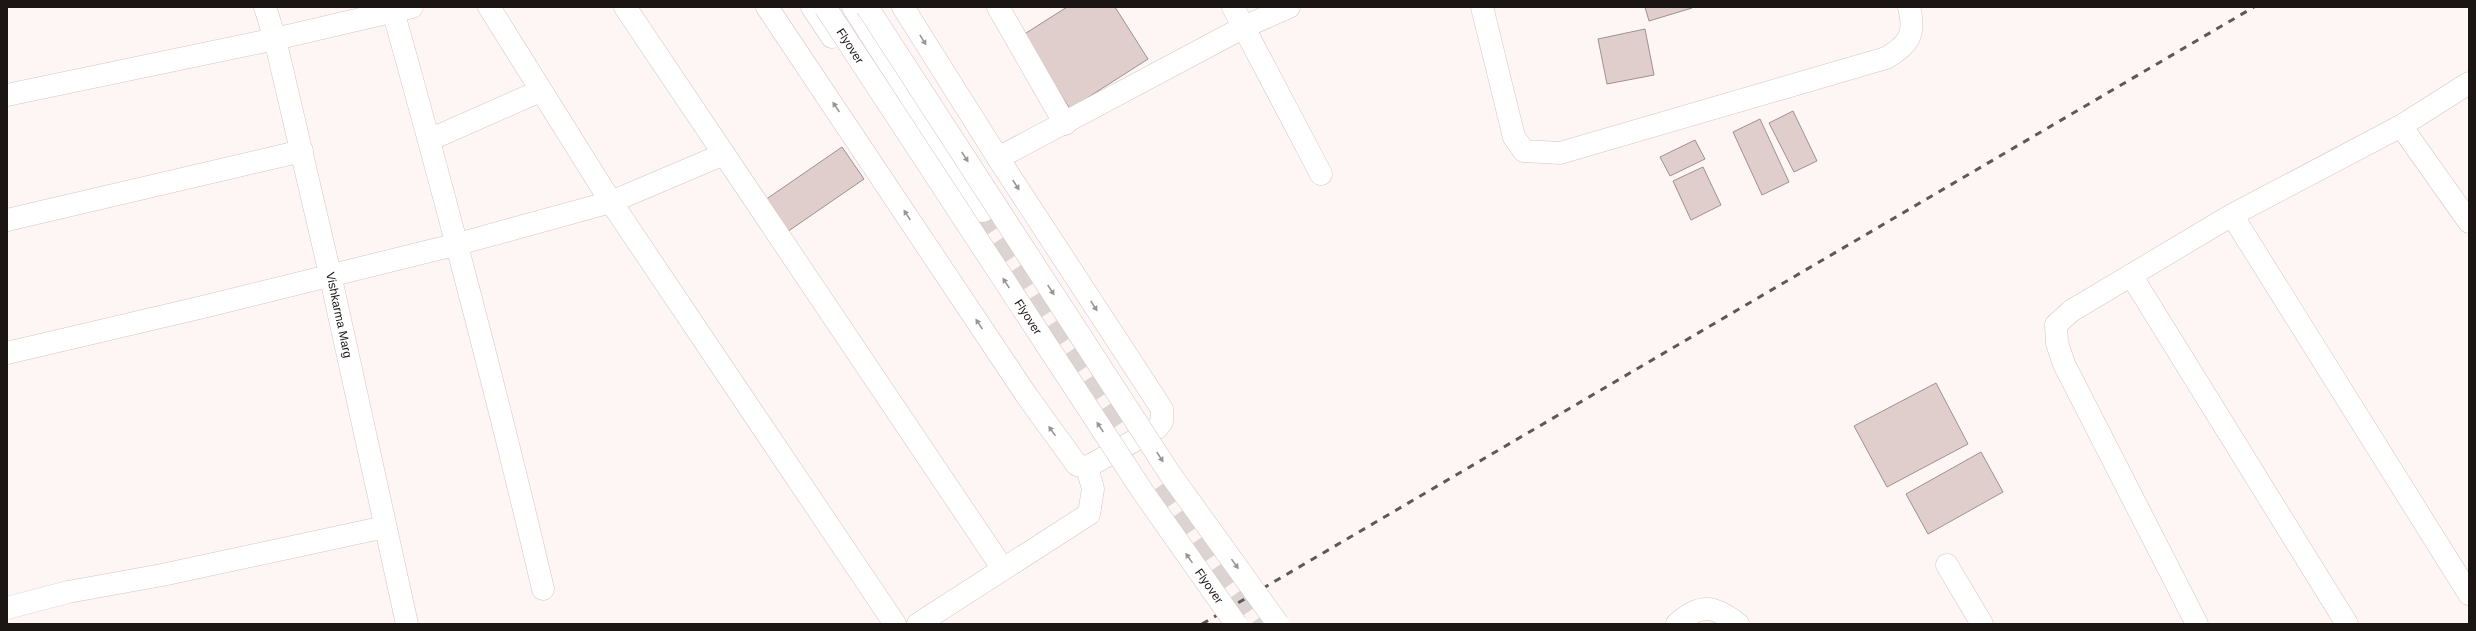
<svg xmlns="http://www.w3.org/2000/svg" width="2476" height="631" viewBox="0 0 2476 631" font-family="Arial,sans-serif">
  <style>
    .building { fill: #dfcecc; stroke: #a1908e }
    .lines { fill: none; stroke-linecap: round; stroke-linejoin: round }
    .tertiary-tunnel { stroke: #dbd4d3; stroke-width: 22; stroke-dasharray: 22 11; stroke-linecap: butt }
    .minor-casing { stroke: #d6c4c3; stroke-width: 23 }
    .tertiary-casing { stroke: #d6c4c3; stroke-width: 23 }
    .minor { stroke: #fff; stroke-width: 22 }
    .tertiary { stroke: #fff; stroke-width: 22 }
    .rail { stroke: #5e5857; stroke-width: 3; stroke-dasharray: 7 7; stroke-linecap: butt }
    .secondary-bridge-casing { stroke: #d6c4c3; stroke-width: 23; stroke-linecap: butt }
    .secondary-bridge { stroke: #fff; stroke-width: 22 }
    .oneway { fill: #989695 }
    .labels { text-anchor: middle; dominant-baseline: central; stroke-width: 3; stroke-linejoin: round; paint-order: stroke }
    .street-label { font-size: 12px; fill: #1b1514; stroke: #fff }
  </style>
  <rect width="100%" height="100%" fill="#fdf6f5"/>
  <g class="building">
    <path d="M1067 7H1115L1148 59 1070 109 1023 35Z"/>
    <path d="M1645 7H1692V8L1649 21Z"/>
    <path d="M1645 29 1654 75 1607 84 1598 39Z"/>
    <path d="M1793 111 1817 161 1794 172 1769 123Z"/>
    <path d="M1760 119 1789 182 1762 195 1733 132Z"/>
    <path d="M1695 140 1705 159 1670 176 1660 157Z"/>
    <path d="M842 147 864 179 787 232 765 200Z"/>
    <path d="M1703 167 1721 205 1691 220 1673 181Z"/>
    <path d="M1936 383 1968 444 1887 487 1854 426Z"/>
    <path d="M1981 452 2003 492 1928 534 1906 494Z"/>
  </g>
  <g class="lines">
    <g class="tertiary-tunnel">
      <path d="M983 211 1146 456"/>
      <path d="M1164 483 1262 624"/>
    </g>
    <g class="minor-casing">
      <g id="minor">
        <path d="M265 7 275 39 330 274 407 624"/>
        <path d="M392 7C446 200 497 393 543 589"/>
        <path d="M489 7 611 202 895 624"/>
        <path d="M625 7 1003 569"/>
        <path d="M998 7 1065 124"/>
        <path d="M1233 7 1321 174"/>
        <path d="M1482 7 1514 137 1524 151 1560 153 1886 58C1909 45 1916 34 1909 7"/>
        <path d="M7 95 275 39 412 7"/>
        <path d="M2401 126 2469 83"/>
        <path d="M429 140 540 91"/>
        <path d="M998 158 1244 27 1289 7"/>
        <path d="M2232 215 2469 594"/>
        <path d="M7 220 302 151"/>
        <path d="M2131 275 2347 624"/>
        <path d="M7 353 207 306 458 244 611 202 724 154"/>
        <path d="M1947 565 1982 624"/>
        <path d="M7 608 68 592 162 575 385 527"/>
        <path d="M918 624 1089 514 1093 489 1087 467"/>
        <path d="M1677 624C1700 603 1714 605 1738 624"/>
        <path d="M2197 624 2064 364 2057 343 2056 325 2071 311 2232 215 2401 126 2469 222"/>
      </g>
    </g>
    <g class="tertiary-casing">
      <g id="tertiary">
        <path d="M767 7 1027 396 1077 465 1087 467 1157 428 1162 422V409L998 158 903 7"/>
        <path d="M812 7 832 37"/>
        <path d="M853 7 983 211"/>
      </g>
    </g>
    <use href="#minor" class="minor"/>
    <use href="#tertiary" class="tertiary"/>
    <path class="rail" d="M1202 624 2254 7"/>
    <g class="secondary-bridge-casing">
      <g id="secondary-bridge">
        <path d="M825 7 1143 492 1236 624"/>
        <path d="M867 7 1170 474 1278 624"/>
      </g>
    </g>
    <use href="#secondary-bridge" class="secondary-bridge"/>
  </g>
  <defs><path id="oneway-solid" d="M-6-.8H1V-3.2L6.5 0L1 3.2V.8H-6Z"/></defs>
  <g class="oneway">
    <use href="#oneway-solid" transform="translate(923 40) rotate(58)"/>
    <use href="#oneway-solid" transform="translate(836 107) rotate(-124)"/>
    <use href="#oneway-solid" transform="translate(965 157) rotate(57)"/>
    <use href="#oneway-solid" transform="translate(1016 185) rotate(57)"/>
    <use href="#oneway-solid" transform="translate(907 215) rotate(-123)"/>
    <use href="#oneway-solid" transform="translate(1006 283) rotate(-123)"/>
    <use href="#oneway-solid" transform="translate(1051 290) rotate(57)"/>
    <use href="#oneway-solid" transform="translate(1094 306) rotate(57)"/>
    <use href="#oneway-solid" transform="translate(979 324) rotate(-124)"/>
    <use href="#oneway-solid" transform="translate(1100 427) rotate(-123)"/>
    <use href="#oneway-solid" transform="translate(1052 431) rotate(-125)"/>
    <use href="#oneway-solid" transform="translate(1160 457) rotate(57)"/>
    <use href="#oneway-solid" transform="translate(1189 558) rotate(-125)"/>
    <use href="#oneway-solid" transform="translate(1235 564) rotate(54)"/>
  </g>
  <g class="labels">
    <g class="street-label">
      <text transform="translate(850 46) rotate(57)">Flyover</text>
      <text transform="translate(339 315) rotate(78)">Vishkarma Marg</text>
      <text transform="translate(1028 317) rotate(57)">Flyover</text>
      <text transform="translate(1209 586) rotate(55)">Flyover</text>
    </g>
  </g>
  <rect width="2476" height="631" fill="none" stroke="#1b1514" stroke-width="16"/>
</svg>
